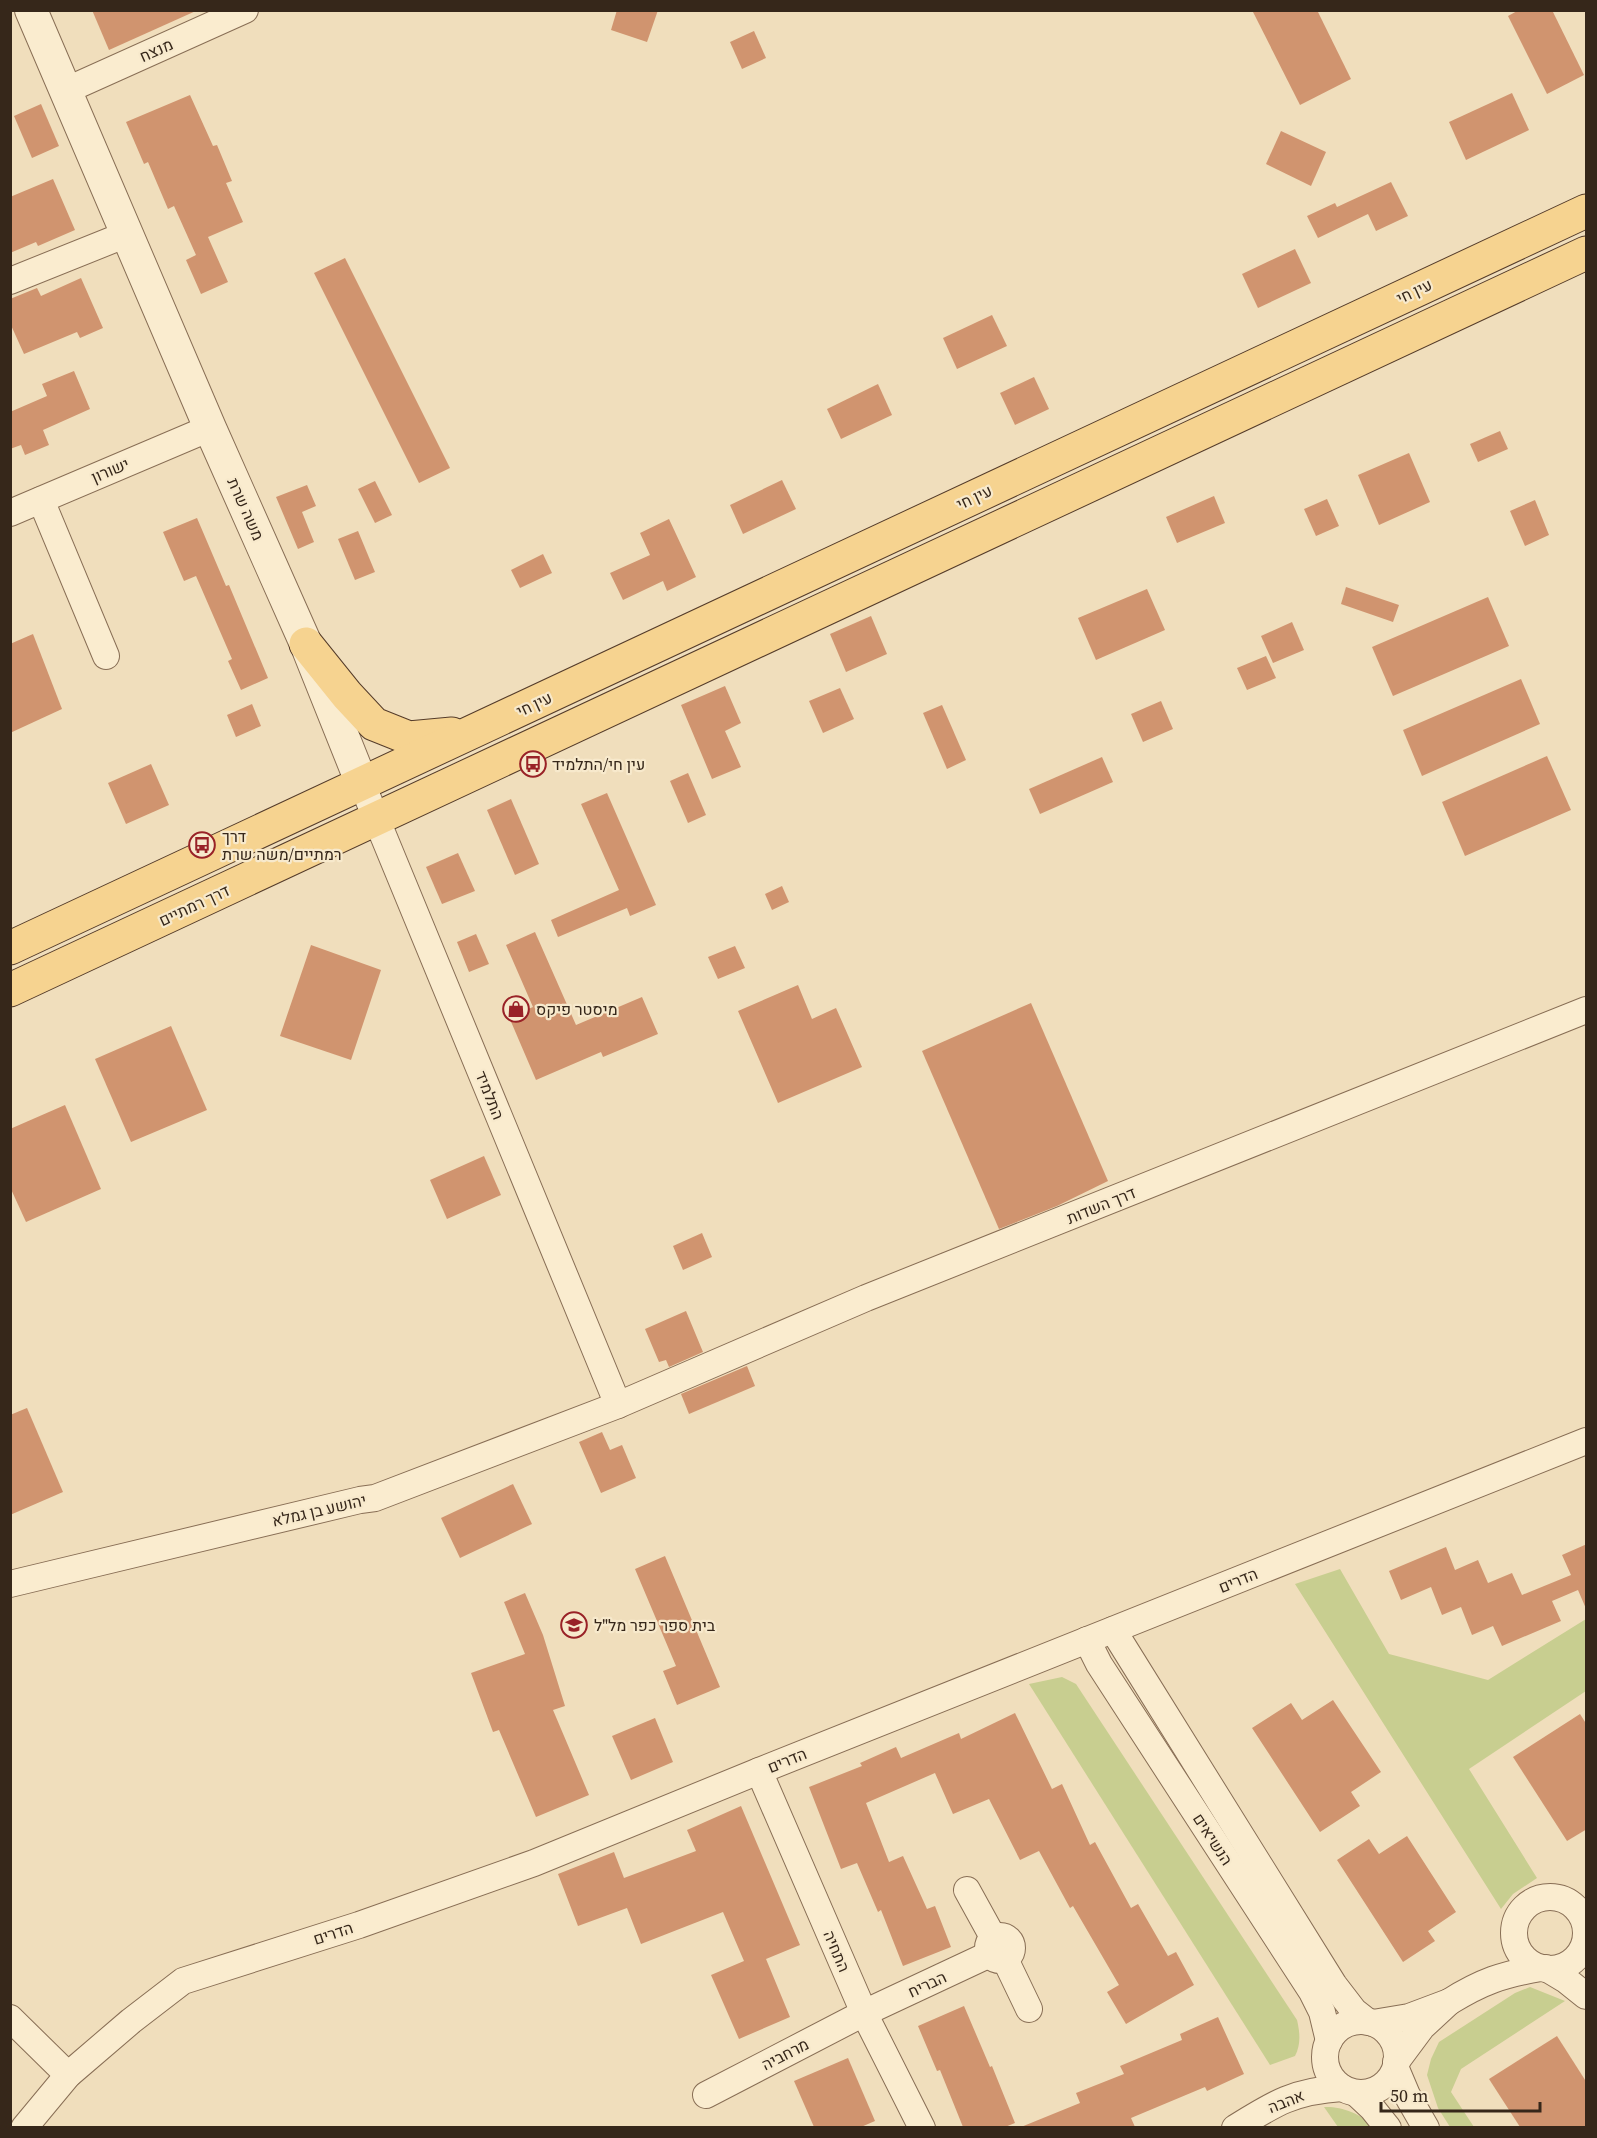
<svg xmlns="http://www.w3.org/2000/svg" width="1597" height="2138" viewBox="0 0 1597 2138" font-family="'Source Serif 4',Heebo,serif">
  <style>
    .green { fill: #c8ce90 }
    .building { fill: #d0946f }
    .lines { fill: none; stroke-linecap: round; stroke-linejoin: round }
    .minor-casing { stroke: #886e55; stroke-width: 28 }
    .tertiary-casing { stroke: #886e55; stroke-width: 34 }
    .primary-casing { stroke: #553c2a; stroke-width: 35 }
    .minor { stroke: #faeccf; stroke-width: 26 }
    .tertiary { stroke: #faeccf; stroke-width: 32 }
    .primary { stroke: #f6d390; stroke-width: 33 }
    .labels { text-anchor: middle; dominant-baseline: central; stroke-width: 4.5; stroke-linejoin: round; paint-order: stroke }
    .street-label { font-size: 16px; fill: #36271a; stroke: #f7e9cc }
    .poi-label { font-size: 16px; fill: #36271a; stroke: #f7e9cc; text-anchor: start }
  </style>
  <rect width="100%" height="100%" fill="#f0debc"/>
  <g class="green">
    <path d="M1340 1569 1389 1654 1488 1680 1586 1619V1691L1469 1769 1537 1878 1513 1894 1501 1909 1295 1584Z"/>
    <path d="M1062 1677 1076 1684 1297 2020C1300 2033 1301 2044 1295 2056L1270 2065 1029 1684Z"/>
    <path d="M1530 1987 1565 2001 1461 2069 1451 2092 1474 2127H1450L1438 2108 1427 2075 1431 2059 1439 2042 1515 1993Z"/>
    <path d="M1324 2107C1339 2106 1363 2113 1371 2127H1338Z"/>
  </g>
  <g class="building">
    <path d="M92 10H198L109 50Z"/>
    <path d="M617 10H658L647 42 611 30Z"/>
    <path d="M1252 10H1317L1351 79 1300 105Z"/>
    <path d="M1519 10H1552L1584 75 1547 94 1508 16Z"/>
    <path d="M754 31 766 58 742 69 730 42Z"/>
    <path d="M1512 93 1529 130 1466 160 1449 122Z"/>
    <path d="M190 95 213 146 217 145 232 181 226 183 243 222 208 237 228 282 201 294 186 260 196 255 174 206 168 209 148 162 144 164 126 122Z"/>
    <path d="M41 104 59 146 32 158 14 116Z"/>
    <path d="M1281 131 1326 152 1311 186 1266 164Z"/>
    <path d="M53 179 75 230 38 246 36 242 10 253V197Z"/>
    <path d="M1391 182 1408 216 1376 231 1368 214 1318 238 1307 216 1335 203 1337 207Z"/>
    <path d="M1295 249 1311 283 1258 308 1242 274Z"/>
    <path d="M345 258 450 468 419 483 314 273Z"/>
    <path d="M81 278 103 328 80 338 77 332 24 354 10 323V299L37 288 41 296Z"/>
    <path d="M992 315 1007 346 957 369 943 338Z"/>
    <path d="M74 371 90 409 43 430 49 445 25 455 21 445 10 449V412L47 396 42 384Z"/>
    <path d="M1034 377 1049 409 1015 425 1000 393Z"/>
    <path d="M878 384 892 415 841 439 827 409Z"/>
    <path d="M1500 431 1508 449 1478 462 1470 444Z"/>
    <path d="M1409 453 1430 502 1379 525 1358 475Z"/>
    <path d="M782 480 796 509 743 534 730 505Z"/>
    <path d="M375 481 392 515 375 523 358 489Z"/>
    <path d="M307 485 316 506 302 512 314 542 298 549 276 497Z"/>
    <path d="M1214 496 1225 523 1177 543 1166 517Z"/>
    <path d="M1327 499 1339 526 1316 536 1304 509Z"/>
    <path d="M1535 500 1549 535 1525 546 1510 511Z"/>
    <path d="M197 518 226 586 229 585 268 678 241 690 228 661 232 659 196 576 184 581 163 532Z"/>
    <path d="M669 519 696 577 667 591 663 581 623 600 610 573 650 555 640 533Z"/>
    <path d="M358 531 375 572 355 580 338 539Z"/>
    <path d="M543 554 552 573 520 588 511 570Z"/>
    <path d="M1346 587 1399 605 1393 622 1341 604Z"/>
    <path d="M1147 589 1165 630 1096 660 1078 618Z"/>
    <path d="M1488 597 1509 646 1393 696 1372 647Z"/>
    <path d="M871 616 887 654 846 672 830 634Z"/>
    <path d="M1292 622 1304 650 1273 663 1261 636Z"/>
    <path d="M33 634 62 709 10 733V644Z"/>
    <path d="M1266 656 1276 678 1247 690 1237 668Z"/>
    <path d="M1521 679 1540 724 1422 776 1403 730Z"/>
    <path d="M725 686 741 723 725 731 741 767 712 779 681 705Z"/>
    <path d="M840 688 854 719 823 733 809 701Z"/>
    <path d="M1161 701 1173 729 1143 742 1131 714Z"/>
    <path d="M252 704 261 726 236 737 227 715Z"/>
    <path d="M942 705 966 760 947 769 923 713Z"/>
    <path d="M1547 756 1571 810 1465 856 1442 802Z"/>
    <path d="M1102 757 1113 782 1040 814 1029 789Z"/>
    <path d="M151 764 169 805 126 824 108 783Z"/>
    <path d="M688 773 706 815 688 823 670 781Z"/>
    <path d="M607 793 656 905 630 916 627 908 558 937 551 920 619 890 581 804Z"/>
    <path d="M511 799 539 864 515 875 487 810Z"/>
    <path d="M458 853 475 891 442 904 426 867Z"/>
    <path d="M782 886 789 902 772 910 765 894Z"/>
    <path d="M535 932 576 1025 642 997 658 1034 603 1057 601 1052 536 1080 509 1017 533 1007 506 945Z"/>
    <path d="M476 934 489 964 469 972 457 942Z"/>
    <path d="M311 945 381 970 351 1060 280 1036Z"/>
    <path d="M735 946 745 968 718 979 708 957Z"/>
    <path d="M798 985 812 1019 836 1008 862 1067 778 1103 738 1011Z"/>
    <path d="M1031 1003 1108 1181 1057 1206 999 1229 922 1051Z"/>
    <path d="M171 1026 207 1110 131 1142 95 1059Z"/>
    <path d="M65 1105 101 1189 26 1222 10 1187V1129Z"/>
    <path d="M484 1156 501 1195 447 1219 430 1180Z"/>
    <path d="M702 1233 712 1257 683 1270 673 1246Z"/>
    <path d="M686 1311 703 1352 669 1367 666 1360 659 1362 645 1329Z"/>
    <path d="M747 1366 755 1386 689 1414 681 1394Z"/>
    <path d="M27 1408 63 1492 10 1515V1415Z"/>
    <path d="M602 1432 610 1450 622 1445 636 1478 601 1493 579 1442Z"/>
    <path d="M513 1484 532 1524 460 1558 441 1518Z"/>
    <path d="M1587 1544V1611L1578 1590 1552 1601 1561 1621 1502 1646 1493 1626 1472 1635 1461 1607 1442 1615 1431 1587 1401 1600 1389 1571 1446 1547 1455 1570 1478 1560 1488 1583 1512 1573 1522 1595 1571 1575 1562 1555Z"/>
    <path d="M665 1556 720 1687 677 1705 663 1671 676 1666 635 1569Z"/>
    <path d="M525 1593 543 1635 565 1706 553 1710 589 1795 536 1817 499 1730 493 1732 471 1673 525 1654 504 1602Z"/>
    <path d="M1333 1700 1381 1772 1351 1792 1360 1806 1320 1832 1252 1728 1291 1703 1302 1720Z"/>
    <path d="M1015 1713 1052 1789 1062 1784 1090 1845 1095 1842 1131 1908 1138 1904 1168 1956 1176 1952 1194 1985 1126 2024 1107 1992 1119 1985 1073 1906 1070 1908 1039 1851 1020 1860 989 1799 953 1814 935 1773 866 1803 889 1862 903 1856 927 1909 935 1906 951 1947 903 1966 881 1910 878 1912 857 1863 841 1869 809 1787 862 1766 860 1763 896 1747 901 1758 959 1733 961 1739Z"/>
    <path d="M1580 1714 1587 1725V1829L1567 1841 1513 1757Z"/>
    <path d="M655 1718 673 1762 631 1780 612 1736Z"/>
    <path d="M741 1806 800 1945 766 1959 790 2017 739 2039 711 1975 744 1961 723 1912 641 1944 627 1908 578 1926 558 1874 614 1852 624 1878 696 1851 687 1830Z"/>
    <path d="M1407 1836 1456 1912 1428 1931 1435 1941 1403 1962 1337 1860 1369 1839 1379 1854Z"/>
    <path d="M964 2006 990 2067 992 2066 1015 2123 1005 2127H963L940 2070 937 2071 918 2026Z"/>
    <path d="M1218 2017 1244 2074 1207 2091 1205 2087 1131 2118 1135 2127H1021L1080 2103 1076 2093 1124 2074 1120 2066 1182 2040 1180 2034Z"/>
    <path d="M1557 2036 1587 2083V2127H1520L1489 2079Z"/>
    <path d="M848 2058 875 2121 861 2127H814L794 2081Z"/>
  </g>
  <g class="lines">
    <g class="minor-casing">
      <g id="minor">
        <path d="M67 90 245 10"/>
        <path d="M10 281 127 234"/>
        <path d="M41 500 106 656"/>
        <path d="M10 513 210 428"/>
        <path d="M362 784 618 1405"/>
        <path d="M10 1584 360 1500 375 1498 618 1405 866 1298 1586 1010"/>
        <path d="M1113 1630 1334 1985 1354 2011 1368 2022"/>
        <path d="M1087 1640 1099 1664 1312 1992 1322 2012 1329 2041"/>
        <path d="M759 1771 864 2013 922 2128"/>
        <path d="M967 1890 994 1939"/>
        <circle cx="1550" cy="1933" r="36"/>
        <circle cx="1000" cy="1948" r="12"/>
        <path d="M1005 1959 1029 2009"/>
        <path d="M1546 1968 1566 1980 1586 1996"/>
        <path d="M1449 2002C1481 1982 1503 1974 1541 1968"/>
        <path d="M10 2018 68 2075"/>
        <circle cx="1361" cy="2057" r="36"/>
        <path d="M1373 2023 1409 2017 1449 2002 1422 2027 1396 2062"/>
        <path d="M1396 2069 1407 2095 1426 2128"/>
        <path d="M1356 2093 1372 2108 1388 2128"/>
        <path d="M706 2095 864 2013 990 1954"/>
        <path d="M24 2128 68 2075 131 2021 183 1981 359 1925 534 1863 759 1771 1586 1441"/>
        <path d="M1235 2128C1275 2103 1294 2091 1342 2088"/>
      </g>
    </g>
    <g class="tertiary-casing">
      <path id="tertiary" d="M31 10 210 428 306 644 362 784"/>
    </g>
    <g class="primary-casing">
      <g id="primary">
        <path d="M306 644 347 695 374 724 409 738 452 734"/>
        <path d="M10 948 1586 211"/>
        <path d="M10 990 1586 253"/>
      </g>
    </g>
    <use href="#minor" class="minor"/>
    <use href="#tertiary" class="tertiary"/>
    <use href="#primary" class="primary"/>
  </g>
  <defs>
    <g id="bus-ring" transform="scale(1.35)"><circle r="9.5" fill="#f7e9cc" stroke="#992227" stroke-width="1.5"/><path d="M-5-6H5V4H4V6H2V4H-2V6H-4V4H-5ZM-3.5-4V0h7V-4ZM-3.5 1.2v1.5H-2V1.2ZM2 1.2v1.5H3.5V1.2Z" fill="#992227"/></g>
    <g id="shop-ring" transform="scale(1.35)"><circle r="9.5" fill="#f7e9cc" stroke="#992227" stroke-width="1.5"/><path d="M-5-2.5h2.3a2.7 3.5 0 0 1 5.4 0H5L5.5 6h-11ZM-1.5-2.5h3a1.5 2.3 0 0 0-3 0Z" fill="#992227"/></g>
    <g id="school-ring" transform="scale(1.35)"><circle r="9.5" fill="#f7e9cc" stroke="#992227" stroke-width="1.5"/><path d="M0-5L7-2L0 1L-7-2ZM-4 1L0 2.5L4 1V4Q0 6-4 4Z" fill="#992227"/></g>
  </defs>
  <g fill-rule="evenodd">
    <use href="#bus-ring" x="533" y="764"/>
    <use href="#bus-ring" x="202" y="845"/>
    <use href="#shop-ring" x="516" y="1009"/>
    <use href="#school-ring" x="574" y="1625"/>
  </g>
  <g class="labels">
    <g class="street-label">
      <text transform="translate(156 50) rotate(-24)">מנצח</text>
      <text transform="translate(1414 291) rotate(-25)">עין חי</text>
      <text transform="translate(110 470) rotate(-23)">ישורון</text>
      <text transform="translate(974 497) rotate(-25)">עין חי</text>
      <text transform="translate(246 509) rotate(66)">משה שרת</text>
      <text transform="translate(534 704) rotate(-25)">עין חי</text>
      <text transform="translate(194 905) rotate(-25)">דרך רמתיים</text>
      <text transform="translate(490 1095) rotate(68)">התלמיד</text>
      <text transform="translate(1101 1205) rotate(-22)">דרך השדות</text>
      <text transform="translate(319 1510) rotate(-13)">יהושע בן גמלא</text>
      <text transform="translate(1238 1580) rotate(-22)">הדרים</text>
      <text transform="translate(787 1760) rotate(-22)">הדרים</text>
      <text transform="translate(1213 1839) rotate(57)">הנשיאים</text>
      <text transform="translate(333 1933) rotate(-18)">הדרים</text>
      <text transform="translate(837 1951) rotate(67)">התחיה</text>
      <text transform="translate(927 1984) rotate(-25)">הבריח</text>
      <text transform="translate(785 2054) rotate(-27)">מרחביה</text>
      <text transform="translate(1286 2101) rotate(-22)">אהבה</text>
    </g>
    <g class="poi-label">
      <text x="552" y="764">עין חי/התלמיד</text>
      <text x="222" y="836">דרך<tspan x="222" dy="18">רמתיים/משה שרת</tspan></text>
      <text x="536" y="1009">מיסטר פיקס</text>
      <text x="594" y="1625">בית ספר כפר מל"ל</text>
    </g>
  </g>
  <rect width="1597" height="2138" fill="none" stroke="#36271a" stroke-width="24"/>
  <path d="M1381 2102v9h159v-9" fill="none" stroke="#36271a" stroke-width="3"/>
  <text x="1390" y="2102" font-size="18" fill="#36271a" stroke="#f7e9cc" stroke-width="4.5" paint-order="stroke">50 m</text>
</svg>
